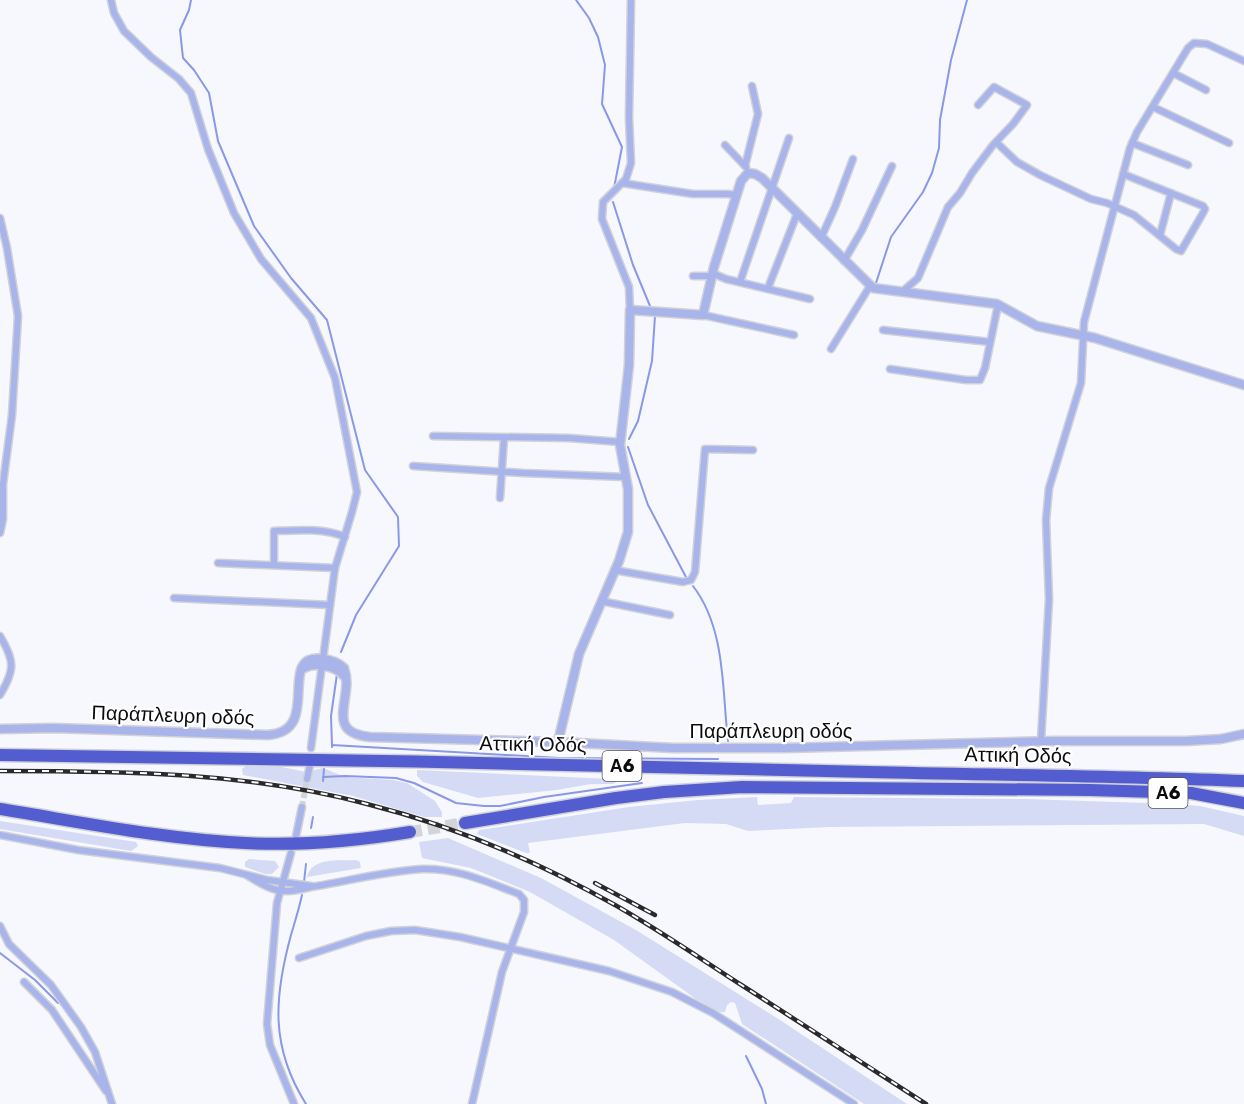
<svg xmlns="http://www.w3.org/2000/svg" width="1244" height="1104" viewBox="0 0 1244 1104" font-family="Rubik,sans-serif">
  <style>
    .green { fill: #d5dbf5 }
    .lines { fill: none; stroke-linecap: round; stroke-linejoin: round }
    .stream { stroke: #8a98e6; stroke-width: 2 }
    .minor-tunnel { stroke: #d3d4da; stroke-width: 6; stroke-dasharray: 6 3; stroke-linecap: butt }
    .motorway-tunnel { stroke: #d3d4da; stroke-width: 12; stroke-dasharray: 12 6; stroke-linecap: butt }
    .minor-casing { stroke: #d0d2d8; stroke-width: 9 }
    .tertiary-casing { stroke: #d0d2d8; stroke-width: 11 }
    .motorway-casing { stroke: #d0d2d8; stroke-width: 15 }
    .minor { stroke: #a8b4ea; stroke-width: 6 }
    .tertiary { stroke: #a8b4ea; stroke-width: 8 }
    .motorway { stroke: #545dd0; stroke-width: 12 }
    .rail-casing { stroke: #2a2a2d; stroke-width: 4.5 }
    .rail { stroke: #fff; stroke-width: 2; stroke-dasharray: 7; stroke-linecap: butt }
    .labels { text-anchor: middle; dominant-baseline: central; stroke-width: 4.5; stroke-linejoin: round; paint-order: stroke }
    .shield { fill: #fff; stroke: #545456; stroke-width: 1.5 }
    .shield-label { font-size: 18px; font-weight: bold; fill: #0b0b0e }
    .street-label { font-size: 20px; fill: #0b0b0e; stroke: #fff }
  </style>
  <rect width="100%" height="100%" fill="#f6f8fe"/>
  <g class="green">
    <path d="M246 766 282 767 306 772 323 768 345 777 394 780 407 783 435 801 442 812V817H424L353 796 243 775 242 769Z"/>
    <path d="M417 770 611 779 616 780 617 782 613 784H591L557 790 478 798 423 782 417 776Z"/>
    <path d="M757 797 758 805 791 803 794 797 1025 799 1177 804 1200 806 1244 816V836L1204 824 829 827 748 831 726 824 685 823 528 843 530 853H526L477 834 479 830 500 827 629 807 698 800Z"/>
    <path d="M0 821 136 842 138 846 131 851 0 829Z"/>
    <path d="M448 838 541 878 636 930 780 1020 907 1104H864L742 1024 735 1003 731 1002 727 1005 725 1012H720L696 999 614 940 530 892 471 868 422 858 419 842Z"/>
    <path d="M249 859 275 861 279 867 272 874H265L245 867V862Z"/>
    <path d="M356 860 360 862 361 868 307 877C312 857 338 861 356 860Z"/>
  </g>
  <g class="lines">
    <g class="stream">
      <path d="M191 0 189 10 180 30 183 58 194 70 209 93 218 141 254 226 291 278 327 320 365 470 398 517 399 546 356 615 341 652"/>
      <path d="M576 0 589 18 598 37 605 65 602 104 622 147 614 188"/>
      <path d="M613 202 633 265 650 306"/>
      <path d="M876 283 891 237 923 192 932 173 939 148 940 120 951 60 967 0"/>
      <path d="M629 439 638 421 652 361 655 316"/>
      <path d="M628 447 648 505 687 579"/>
      <path d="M693 586C726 629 722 690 728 741"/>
      <path d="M332 745 331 716 337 674"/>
      <path d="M332 747V745L559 758 718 759"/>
      <path d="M323 777 345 776 396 778 414 783 456 803 484 806H500L544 797 642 783"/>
      <path d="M323 781 324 769"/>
      <path d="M311 828 313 817"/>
      <path d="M304 882 306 864"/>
      <path d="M302 895C299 909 295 921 291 935 274 997 270 1047 306 1104"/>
      <path d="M0 953 35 980 58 1003"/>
      <path d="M746 1056 762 1089 766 1104"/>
    </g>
    <path class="minor-tunnel" d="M302 807 307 779"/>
    <path class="motorway-tunnel" d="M410 832 465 823"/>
    <g class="minor-casing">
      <g id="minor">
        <path d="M111 0 114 13 124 31 151 57 179 79 191 93 208 149 234 213 261 259 311 318 335 378 357 492 352 512 335 568 323 659"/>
        <path d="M1173 73 1206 90"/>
        <path d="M1153 107 1229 143"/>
        <path d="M996 142 1017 162 1040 175 1091 199 1107 203 1134 215 1176 249 1181 251 1203 213 1205 209 1203 206 1123 174"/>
        <path d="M1132 143 1188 165"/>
        <path d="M725 145 746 167"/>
        <path d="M745 166 758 114 752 86"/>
        <path d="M622 183 693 194H727L737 195"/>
        <path d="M0 218 7 248 18 316 12 415 3 484V519L0 533"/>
        <path d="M1160 235 1171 193"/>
        <path d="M821 238 835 207 853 159"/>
        <path d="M844 261 862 230 892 166"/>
        <path d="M712 273 726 279 810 299"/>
        <path d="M693 276H711"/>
        <path d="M740 282 789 138"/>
        <path d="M768 288 797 214"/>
        <path d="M902 292 918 278 948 207 960 193 972 173 993 145 1013 124 1027 105 994 87 978 105"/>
        <path d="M630 310 629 287 602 219 603 202 626 179 631 163 629 118 631 0"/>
        <path d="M703 315 794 335"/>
        <path d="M883 330 990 342"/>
        <path d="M831 349 870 286"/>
        <path d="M890 369 966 380H980L985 368 998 305"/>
        <path d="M433 436 569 438 620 442"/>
        <path d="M413 466 523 473 626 477"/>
        <path d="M500 498 504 438"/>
        <path d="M218 563 335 568"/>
        <path d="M274 565V531C296 530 324 528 345 537"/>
        <path d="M614 570 683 582 691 580 695 572 705 449 753 450"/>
        <path d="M174 598 330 605"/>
        <path d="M601 601 670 615"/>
        <path d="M0 636C15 661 15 670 0 695"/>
        <path d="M1041 741 1049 599 1046 520 1049 488 1081 383 1084 322 1130 148 1137 132 1188 48 1194 43 1207 44 1244 61"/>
        <path d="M311 748 322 665"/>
        <path d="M307 779 310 765"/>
        <path d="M0 835 78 850 220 868 267 880 311 886"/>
        <path d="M296 836 302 807"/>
        <path d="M291 853 277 903 267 1024 270 1045 294 1104"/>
        <path d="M248 876C257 881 266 888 277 890 292 893 303 888 317 886 352 880 387 871 422 869 458 868 487 882 519 894L524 900V912L502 972 472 1104"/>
        <path d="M0 926 9 944 51 985 81 1027 95 1052 112 1104"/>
        <path d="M299 958 366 936 391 931 415 930 460 937 609 971 672 992 713 1013 854 1104"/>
        <path d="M24 982 52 1010 106 1091"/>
      </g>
    </g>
    <g class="tertiary-casing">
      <g id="tertiary">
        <path d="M304 668C316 662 336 666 344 676"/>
        <path d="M0 729 54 728 267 735C325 732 274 652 323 659 331 660 338 662 344 668 355 697 322 732 370 737L558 742 673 748H785L1055 741H1186L1221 739 1244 734"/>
        <path d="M558 742 579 654 619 561 628 532V489L620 445 629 365 630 310 703 315 714 267 741 181 748 173 755 174 762 178 873 288 997 304 1037 326 1095 338 1244 385"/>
      </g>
    </g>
    <g class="motorway-casing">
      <g id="motorway">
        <path d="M0 755C290 758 579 765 869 772 994 775 1119 776 1244 781"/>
        <path d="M0 809C81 822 163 839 245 843 300 846 356 841 410 832"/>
        <path d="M465 823 616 798 664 792 742 787 1090 790 1191 793 1244 803"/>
      </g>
    </g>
    <use href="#minor" class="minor"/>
    <use href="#tertiary" class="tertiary"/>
    <use href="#motorway" class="motorway"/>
    <g class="rail-casing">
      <g id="rail">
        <path d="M0 771C123 771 247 772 367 804 454 826 537 861 615 905 659 930 701 959 743 986 804 1025 865 1064 926 1104"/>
        <path d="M595 883 655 915"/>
      </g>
    </g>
    <use href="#rail" class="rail"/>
  </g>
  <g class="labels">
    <g class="shield">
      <rect x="602.5" y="751" width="39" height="30" rx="4.5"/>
      <rect x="1148.5" y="778" width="39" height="30" rx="4.5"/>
    </g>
    <g class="shield-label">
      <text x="622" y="766">Α6</text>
      <text x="1168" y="793">Α6</text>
    </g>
    <g class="street-label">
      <text transform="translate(173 715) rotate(2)">Παράπλευρη οδός</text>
      <text x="771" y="731">Παράπλευρη οδός</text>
      <text transform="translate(533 744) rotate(1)">Αττική Οδός</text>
      <text transform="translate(1018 755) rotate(1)">Αττική Οδός</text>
    </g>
  </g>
</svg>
